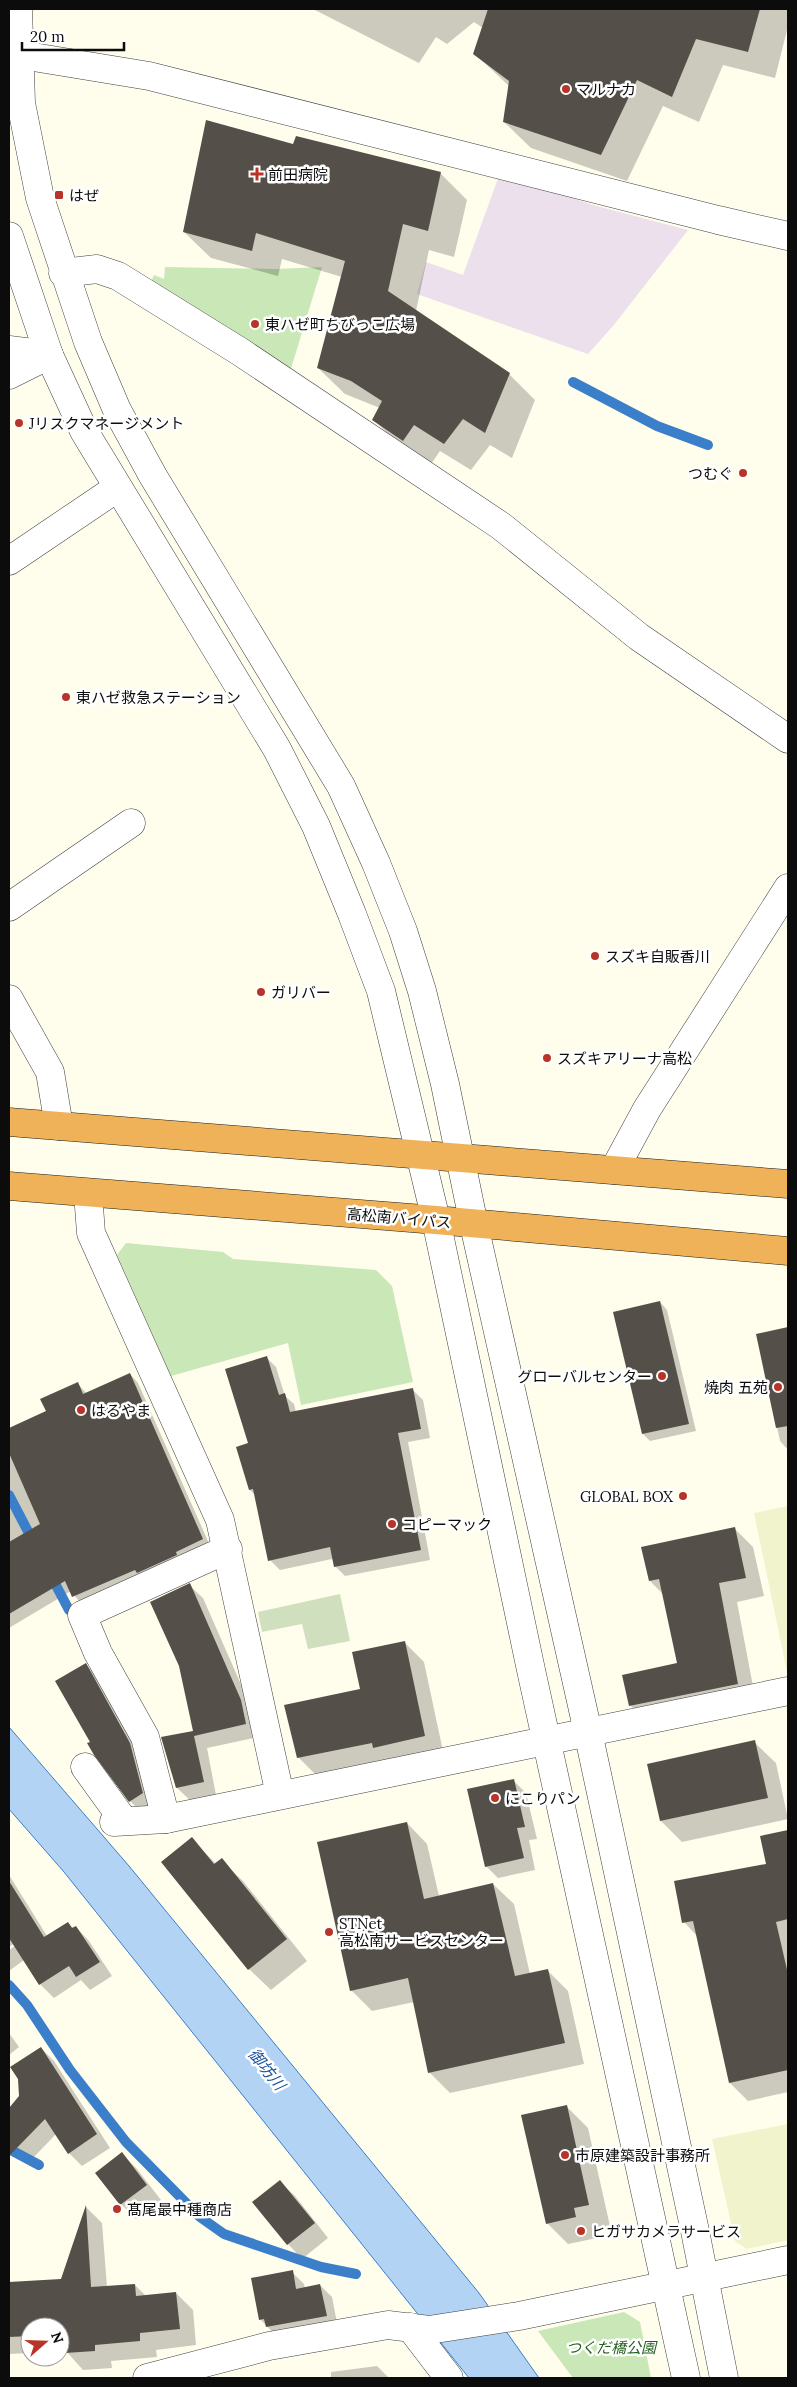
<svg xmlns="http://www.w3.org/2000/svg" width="797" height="2387" viewBox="0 0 797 2387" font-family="Lora,'Noto Sans JP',serif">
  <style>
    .industrial { fill: #ebe0eb }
    .farmland { fill: #f1f3cd }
    .green { fill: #c9e7b7 }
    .cemetery { fill: #d0dfbe }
    .water { fill: #b2d3f4; stroke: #3b7ec9 }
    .shadow { fill: #0003 }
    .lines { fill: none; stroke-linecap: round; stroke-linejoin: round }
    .stream { stroke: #3b7ec9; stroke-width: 10 }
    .building { fill: #544f49 }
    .minor-casing { stroke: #3f3f3f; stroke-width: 29 }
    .highway-casing { stroke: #1d1d1d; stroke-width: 29 }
    .minor { stroke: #fff; stroke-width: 28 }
    .highway { stroke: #f0b258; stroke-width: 28 }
    .poi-dot { fill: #b83428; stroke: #fff; stroke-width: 2 }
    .labels { text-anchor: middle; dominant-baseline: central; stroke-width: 5; stroke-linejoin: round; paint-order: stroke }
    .poi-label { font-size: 15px; fill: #0c0c0c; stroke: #fff; text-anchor: start }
    .street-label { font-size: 15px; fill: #0c0c0c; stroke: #fff }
    .park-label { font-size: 15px; font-style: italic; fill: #24621e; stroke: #fff }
    .water-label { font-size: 16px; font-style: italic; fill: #19519a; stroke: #fff }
  </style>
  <rect width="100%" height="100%" fill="#fffdec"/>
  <path class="industrial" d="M500 173 593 205 688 230 613 326 588 354 417 294 426 262 463 275Z"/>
  <g class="farmland">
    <path d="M788 1506V1672H787L754 1513Z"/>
    <path d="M788 2124V2240L747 2249 735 2241 712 2139Z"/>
  </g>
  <g class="green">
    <path d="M165 267 275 269 322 267 289 375 150 284 154 275 164 279Z"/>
    <path d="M126 1243 223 1252 233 1259 376 1270 392 1286 413 1382 301 1405 288 1343 171 1376 117 1255Z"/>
    <path d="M624 2312 640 2322 651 2378H573L538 2331Z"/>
  </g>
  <path class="cemetery" d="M340 1594 350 1641 308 1649 302 1624 262 1632 258 1612Z"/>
  <path class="water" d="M9 1727 129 1866 479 2293 539 2378H469L64 1872 9 1809Z"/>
  <g class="shadow">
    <path d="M313 9H788V26L775 78 723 65 699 122 663 106 627 181 531 148 504 122 509 86 474 53 483 28 474 22 447 44 436 37 419 63Z"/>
    <path d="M294 145 440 173 467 200 454 257 429 250 416 311 509 374 535 400 512 458 490 445 471 470 440 451 429 467 400 446 374 420 380 408 345 394 318 368 342 277 282 259 278 276 211 258 184 232Z"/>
    <path d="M660 1302 667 1310 696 1431 650 1441 643 1434Z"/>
    <path d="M788 1328V1450L780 1441 758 1335Z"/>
    <path d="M266 1357 276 1367 285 1396 294 1404 296 1412 413 1390 423 1400 430 1438 408 1442 430 1560 345 1576 335 1566 332 1559 280 1570 270 1560 255 1495 250 1490V1444Z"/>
    <path d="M130 1374 138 1383 211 1548 82 1605 71 1591 9 1628V1429L47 1412 78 1384 87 1394Z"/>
    <path d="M735 1529 753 1547 764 1596 737 1602 756 1702 649 1724 630 1705 678 1664 663 1594 650 1581Z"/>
    <path d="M189 1585 203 1598 254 1714 258 1737 207 1748 216 1795 191 1801 177 1788 194 1732Z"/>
    <path d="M404 1642 424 1662 444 1756 318 1777 298 1757Z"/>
    <path d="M86 1665 101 1680 145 1759 158 1808 145 1816 130 1801 92 1742Z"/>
    <path d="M754 1742 776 1763 788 1819 682 1842 661 1821 648 1765Z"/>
    <path d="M514 1781 526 1793 537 1839 529 1840 535 1870 498 1878 486 1866Z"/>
    <path d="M407 1823 427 1844 439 1896 493 1884 514 1904 530 1974 547 1970 568 1991 584 2064 450 2093 430 2073 414 2002 372 2011 351 1990Z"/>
    <path d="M788 1831V2092L748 2101 730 2083 697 1936 684 1922 767 1865 761 1837Z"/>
    <path d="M192 1839 216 1864 221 1860 243 1881 307 1961 271 1990 249 1969Z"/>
    <path d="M9 1875 47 1936 68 1923 74 1929 76 1927 89 1941 112 1976 90 1990 81 1980 54 1998 40 1984 24 1960 9 1971V1950L19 1943 18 1941 9 1947Z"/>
    <path d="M9 2033 19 2047 9 2055Z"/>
    <path d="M41 2048 54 2061 110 2148 82 2166 69 2153 56 2134 33 2158 9 2145V2110L20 2096Z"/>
    <path d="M566 2106 588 2128 610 2226 595 2230 597 2238 568 2244 547 2223Z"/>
    <path d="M122 2154 137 2169 161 2200 136 2219 121 2204Z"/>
    <path d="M280 2182 295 2196 328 2238 302 2259 288 2244Z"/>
    <path d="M86 2207 102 2223 107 2287 135 2285 146 2296 176 2293 193 2310 196 2345 156 2350 157 2357 111 2361 112 2368 83 2370 66 2351H60V2327H30V2353L9 2354V2283L61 2280Z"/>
    <path d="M292 2272 304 2284 305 2288 320 2285 332 2297 338 2328 279 2339 260 2319Z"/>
    <path d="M377 2366 389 2378H331V2372Z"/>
  </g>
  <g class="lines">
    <g class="stream">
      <path d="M573 382 657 426 708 445"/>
      <path d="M9 1495 34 1543"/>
      <path d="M50 1574 69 1610"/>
      <path d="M9 1985 27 2005 70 2070 126 2142 200 2217 224 2234 321 2267 356 2274"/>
      <path d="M9 2149 39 2165"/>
    </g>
  </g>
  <g class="building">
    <path d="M488 9H760L748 52 696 39 672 97 637 80 601 155 503 122 509 81 473 54Z"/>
    <path d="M206 120 293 144 296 136 441 172 428 231 403 224 388 291 510 373 485 433 463 419 444 444 414 425 403 441 372 420 382 401 351 381 317 368 345 261 256 233 252 251 183 232Z"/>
    <path d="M660 1301 689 1424 642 1434 613 1312Z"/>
    <path d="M788 1327V1426L776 1428 756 1334Z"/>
    <path d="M267 1356 279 1395 285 1393 290 1412 413 1388 421 1429 398 1433 421 1550 334 1567 330 1547 268 1561 253 1489 249 1490 236 1447 248 1443 225 1369Z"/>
    <path d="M130 1373 203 1539 176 1552 177 1555 137 1573 135 1570 72 1597 65 1581 9 1614V1542L40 1524 9 1453V1428L46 1411 40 1399 78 1382 83 1394Z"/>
    <path d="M735 1527 746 1578 719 1583 738 1684 629 1706 622 1675 677 1663 659 1579 649 1581 641 1547Z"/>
    <path d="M190 1583 241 1700 246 1724 194 1736 204 1782 176 1788 161 1737 193 1731 179 1666 150 1602Z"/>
    <path d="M405 1641 425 1736 373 1748 372 1743 297 1758 284 1705 360 1689 352 1652Z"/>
    <path d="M86 1663 130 1743 143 1793 129 1802 94 1755 87 1743 90 1742 55 1681Z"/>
    <path d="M755 1740 768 1798 660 1821 647 1764Z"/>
    <path d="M514 1779 525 1827 517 1828 524 1858 485 1867 467 1789Z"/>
    <path d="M407 1822 424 1899 493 1883 515 1976 548 1969 565 2043 428 2073 408 1978 350 1991 317 1842Z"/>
    <path d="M788 1830V1919L776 1922 788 1974V2070L729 2083 693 1921 682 1923 674 1881 766 1864 760 1836Z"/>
    <path d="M192 1837 214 1864 222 1858 287 1939 248 1970 161 1862Z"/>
    <path d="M9 1881 44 1937 68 1922 72 1928 76 1926 100 1962 76 1977 69 1966 39 1985 9 1938Z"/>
    <path d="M41 2047 97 2134 68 2154 45 2119 9 2156V2108L19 2096 18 2079 10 2067Z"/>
    <path d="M567 2105 589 2205 574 2208 576 2217 546 2224 521 2115Z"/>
    <path d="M122 2152 147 2185 120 2205 95 2173Z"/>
    <path d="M280 2180 315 2223 287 2245 252 2202Z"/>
    <path d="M86 2205 91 2287 135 2284 136 2296 176 2292 180 2329 140 2333V2341L95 2345V2351L65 2353 64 2334H60V2327H30V2336L9 2337V2282L61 2279Z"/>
    <path d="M293 2270 296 2289 320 2284 327 2316 266 2327 264 2319 259 2320 251 2278Z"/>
  </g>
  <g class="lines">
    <g class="minor-casing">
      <g id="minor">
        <path d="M18 9 21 103 40 198 88 342 117 410 153 476 341 786 376 863 403 931 422 991 445 1084 474 1225 588 1732 695 2231 724 2378"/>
        <path d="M9 53 149 76 718 220 788 236"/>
        <path d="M9 236 49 355 84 431 277 749 316 826 352 914 381 991 436 1220 531 1670 686 2378"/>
        <path d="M63 273 97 269 118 276 239 351 501 526 639 637 788 739"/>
        <path d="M9 350 49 355"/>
        <path d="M9 375 49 355"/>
        <path d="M9 561 117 488"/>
        <path d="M9 907 131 823"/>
        <path d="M9 999 50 1072 59 1126"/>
        <path d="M614 1170 647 1109 788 888"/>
        <path d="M88 1193 91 1233 220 1520 280 1795"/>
        <path d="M85 1767 124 1821"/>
        <path d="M166 1819 145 1737 98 1653 82 1615 228 1549"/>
        <path d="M114 1822 166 1819 788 1691"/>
        <path d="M410 2327 449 2378"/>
        <path d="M147 2378 269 2346 388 2325 429 2330 519 2316 788 2260"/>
      </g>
    </g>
    <g class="highway-casing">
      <g id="highway">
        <path d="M9 1122 788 1184"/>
        <path d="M9 1186 436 1220 788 1251"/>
      </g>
    </g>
    <use href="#minor" class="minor"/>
    <use href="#highway" class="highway"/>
  </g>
  <g class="poi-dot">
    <circle cx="566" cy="89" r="5"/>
    <path d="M254.5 166.5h5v5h5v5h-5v5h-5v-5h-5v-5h5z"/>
    <rect x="54" y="190" width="10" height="10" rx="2.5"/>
    <circle cx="255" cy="324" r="5"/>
    <circle cx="19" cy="423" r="5"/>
    <circle cx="743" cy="473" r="5"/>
    <circle cx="66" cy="697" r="5"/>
    <circle cx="595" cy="956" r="5"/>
    <circle cx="261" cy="992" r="5"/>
    <circle cx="547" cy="1058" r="5"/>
    <circle cx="662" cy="1376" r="5"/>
    <circle cx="778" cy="1387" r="5"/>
    <circle cx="81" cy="1410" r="5"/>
    <circle cx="683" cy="1496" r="5"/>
    <circle cx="392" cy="1524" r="5"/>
    <circle cx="495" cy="1798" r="5"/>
    <circle cx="329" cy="1932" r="5"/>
    <circle cx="565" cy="2155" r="5"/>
    <circle cx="117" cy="2209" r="5"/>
    <circle cx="581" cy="2231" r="5"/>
  </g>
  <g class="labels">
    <g class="poi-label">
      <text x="576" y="89">マルナカ</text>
      <text x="268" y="174">前田病院</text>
      <text x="69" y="195">はぜ</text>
      <text x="265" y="324">東ハゼ町ちびっこ広場</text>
      <text x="29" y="423">Jリスクマネージメント</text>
      <text x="733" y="473" text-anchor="end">つむぐ</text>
      <text x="76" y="697">東ハゼ救急ステーション</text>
      <text x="605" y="956">スズキ自販香川</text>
      <text x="271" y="992">ガリバー</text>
      <text x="557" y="1058">スズキアリーナ高松</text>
      <text x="652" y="1376" text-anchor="end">グローバルセンター</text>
      <text x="768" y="1387" text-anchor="end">焼肉 五苑</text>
      <text x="91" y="1410">はるやま</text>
      <text x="673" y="1496" text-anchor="end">GLOBAL BOX</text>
      <text x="402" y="1524">コピーマック</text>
      <text x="505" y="1798">にこりパン</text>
      <text x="339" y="1923">STNet<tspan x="339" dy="17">高松南サービスセンター</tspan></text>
      <text x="575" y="2155">市原建築設計事務所</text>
      <text x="127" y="2209">髙尾最中種商店</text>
      <text x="591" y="2231">ヒガサカメラサービス</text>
    </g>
    <g class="street-label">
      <text transform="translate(399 1218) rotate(5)">高松南バイパス</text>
    </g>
    <g class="park-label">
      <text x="611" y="2347">つくだ橋公園</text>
    </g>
    <g class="water-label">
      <text transform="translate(267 2069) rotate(51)">御坊川</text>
    </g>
  </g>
  <rect width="797" height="2387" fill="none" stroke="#0c0c0c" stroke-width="20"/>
  <g transform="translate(45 2342) rotate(70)"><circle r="24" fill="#ffffff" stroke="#9e9e9e"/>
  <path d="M0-4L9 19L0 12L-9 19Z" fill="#b83428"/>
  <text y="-8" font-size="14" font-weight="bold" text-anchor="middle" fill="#0c0c0c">N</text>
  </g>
  <path d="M22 42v8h102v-8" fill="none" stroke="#0c0c0c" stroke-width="2.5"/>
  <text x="30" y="42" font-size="15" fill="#0c0c0c" stroke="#ffffff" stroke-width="4" paint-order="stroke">20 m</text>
</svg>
